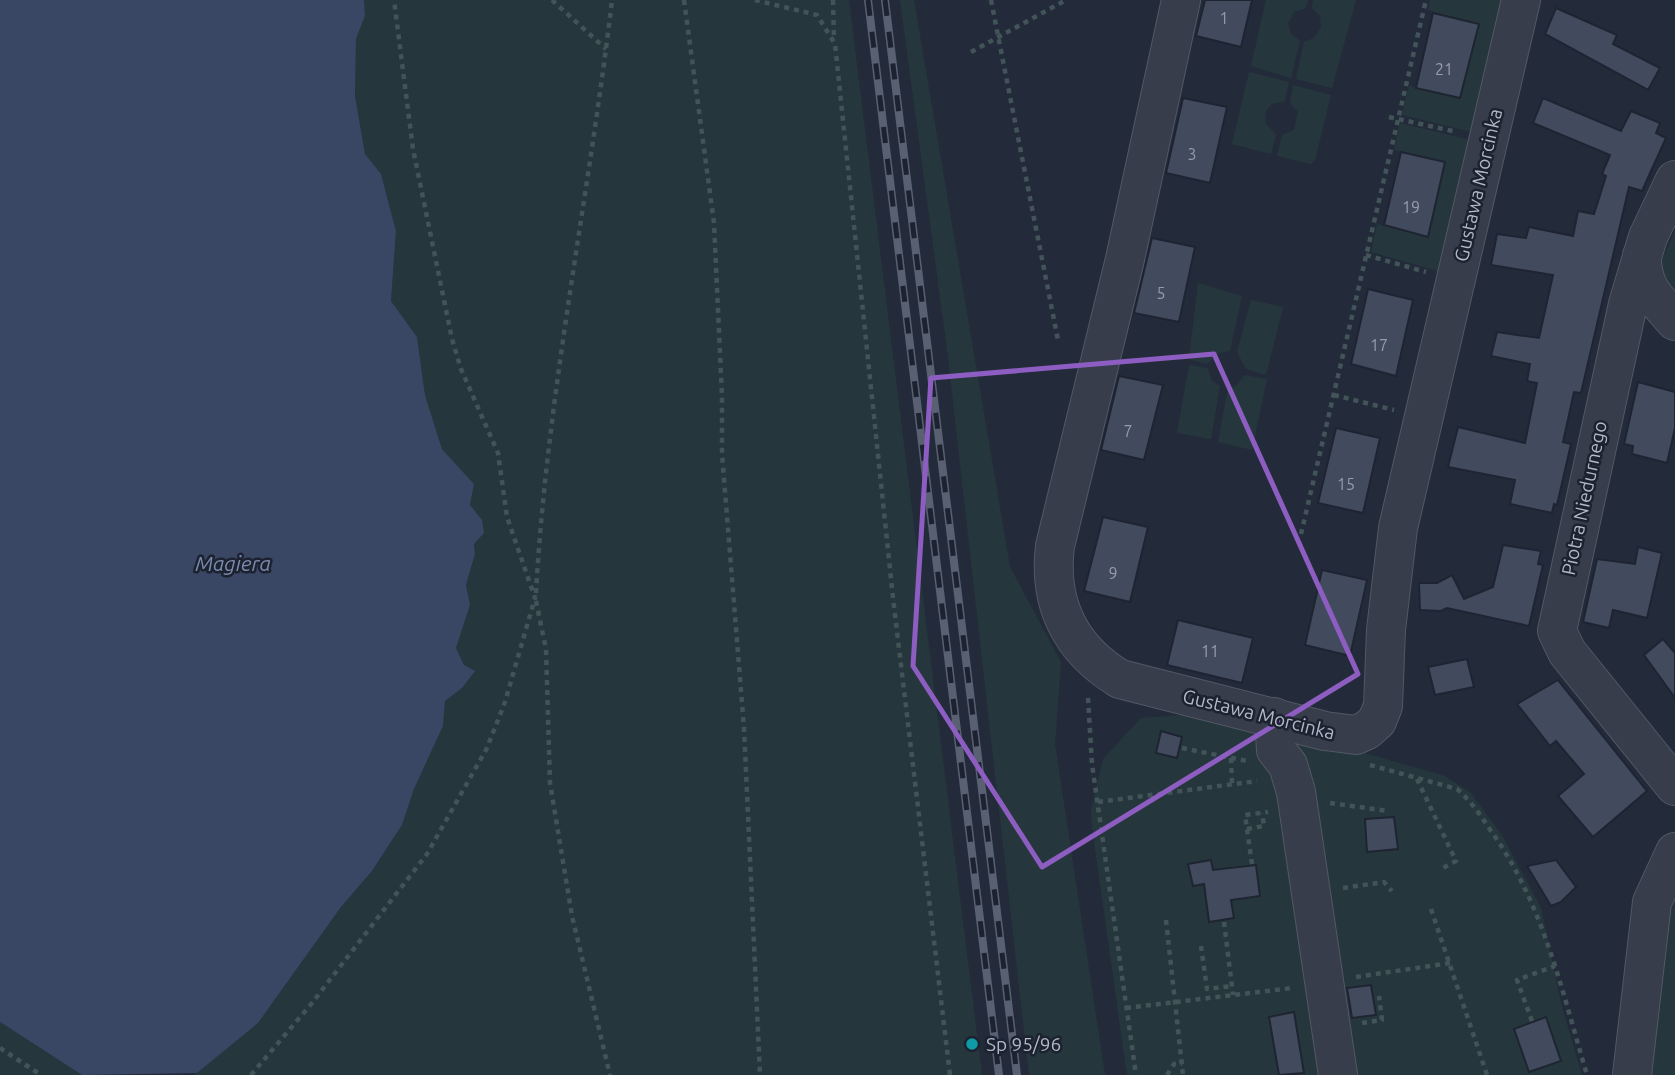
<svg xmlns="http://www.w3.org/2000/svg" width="1675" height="1075" viewBox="0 0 1675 1075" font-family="Ubuntu,sans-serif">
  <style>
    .green { fill: #25373c }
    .water { fill: #394664 }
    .building { fill: #424a5d; stroke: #1e2432; stroke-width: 2 }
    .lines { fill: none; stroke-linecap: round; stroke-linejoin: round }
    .minor-casing { stroke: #525866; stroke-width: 40 }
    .path { stroke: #435459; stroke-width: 4.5; stroke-dasharray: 5 5; stroke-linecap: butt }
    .minor { stroke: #373d4b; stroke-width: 38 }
    .rail-casing { stroke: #596072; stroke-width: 8 }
    .rail { stroke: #1c2230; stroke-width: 5; stroke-dasharray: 16; stroke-linecap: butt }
    .marked { fill: none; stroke: #8e5dc2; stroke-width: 5; stroke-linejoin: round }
    .culture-dot { fill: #0f9aa8; stroke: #1c2230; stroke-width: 2.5 }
    .labels { text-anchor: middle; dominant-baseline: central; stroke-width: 5; stroke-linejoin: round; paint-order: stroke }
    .number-label { font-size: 16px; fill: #969cac }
    .street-label { font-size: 19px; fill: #b2b8c7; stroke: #1c2230 }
    .poi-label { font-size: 19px; fill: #b2b8c7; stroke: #1c2230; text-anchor: start }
    .water-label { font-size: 21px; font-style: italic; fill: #7b8bae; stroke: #1c2230 }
  </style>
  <rect width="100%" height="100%" fill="#232b3b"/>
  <g class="green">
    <path d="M364 0H849L982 1075H194L258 1023 341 907 372 871 402 825 414 789 443 726 445 701 462 688 464 665 456 648 470 605 466 585 475 554 470 505 474 484 442 449 425 395 417 337 391 301 396 231 381 174 365 155 355 96 356 39 365 16Z"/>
    <path d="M900 0H914L1010 567 1061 662 1055 744 1105 1075H1029L947 349Z"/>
    <path d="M1266 0H1308L1306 8 1294 12 1288 23 1291 34 1300 41 1291 78 1251 66Z"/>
    <path d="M1313 0H1356L1332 88 1296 79 1304 42 1314 38 1321 28 1320 16 1312 8Z"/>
    <path d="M1430 0H1509L1476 133 1402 115 1409 86 1460 98 1479 25 1428 10Z"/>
    <path d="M1249 72 1289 82 1285 101 1272 104 1266 111 1265 123 1276 134 1271 154 1232 144Z"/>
    <path d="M1293 85 1331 95 1315 160 1311 164 1277 156 1282 135 1294 130 1298 112 1290 103Z"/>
    <path d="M1400 123 1474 141 1445 273 1371 252 1377 224 1428 236 1445 162 1394 150Z"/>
    <path d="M1675 231V293L1657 271Z"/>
    <path d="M1198 283 1242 296 1230 351 1219 353 1207 364 1189 359Z"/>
    <path d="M1251 300 1283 307 1266 375 1246 369 1237 352Z"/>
    <path d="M1189 365 1208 368 1212 381 1220 386 1211 439 1177 433Z"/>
    <path d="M1245 375 1267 379 1252 450 1218 442 1228 388 1236 386Z"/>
    <path d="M1221 712 1445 776 1471 793 1503 837 1541 908 1561 1003 1582 1075H1127L1092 827 1091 809 1103 759 1141 718Z"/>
    <path d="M1675 893V1075H1642L1656 909Z"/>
    <path d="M0 1022 82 1075H0Z"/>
  </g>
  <path class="water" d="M0 0H364L365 16 356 39 355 96 365 154 381 174 396 231 391 301 417 337 425 395 442 449 474 484 470 505 482 520 484 533 474 544 475 554 466 585 470 605 456 648 464 665 475 671 462 688 445 701 443 726 414 789 402 825 372 871 341 907 258 1023 197 1073 82 1075 0 1022Z"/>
  <g class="building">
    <path d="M1205 0H1252L1241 47 1196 36Z"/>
    <path d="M1556 8 1617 35 1613 44 1660 68 1648 90 1545 34Z"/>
    <path d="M1433 13 1479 24 1460 98 1416 88Z"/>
    <path d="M1183 98 1227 107 1210 183 1166 173Z"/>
    <path d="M1543 98 1621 131 1631 111 1660 123 1656 133 1666 138 1642 191 1629 187 1581 393 1574 392 1563 442 1571 444 1557 505 1554 504 1552 513 1510 504 1515 480 1448 467 1458 427 1525 443 1537 383 1527 381 1530 364 1491 356 1497 332 1539 338 1553 275 1491 265 1497 234 1526 238 1529 227 1573 236 1578 211 1594 214 1606 176 1602 174 1610 155 1533 123Z"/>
    <path d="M1401 152 1445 162 1428 237 1384 225Z"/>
    <path d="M1152 238 1195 247 1179 322 1134 313Z"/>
    <path d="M1368 289 1413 300 1396 376 1351 364Z"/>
    <path d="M1119 376 1163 385 1144 460 1101 450Z"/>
    <path d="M1638 382 1675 392V428L1667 463 1632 454 1633 446 1624 444Z"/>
    <path d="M1336 428 1380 438 1363 513 1318 503Z"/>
    <path d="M1103 517 1148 527 1130 602 1084 591Z"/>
    <path d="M1503 545 1541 551 1538 564 1543 565 1529 626 1447 608 1441 611 1420 610 1419 583H1437L1452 575 1464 599 1493 587Z"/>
    <path d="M1638 547 1662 553 1647 618 1613 610 1609 628 1583 622 1597 559 1635 564Z"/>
    <path d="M1322 570 1367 580 1350 656 1305 645Z"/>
    <path d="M1178 620 1253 638 1242 683 1167 665Z"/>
    <path d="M1663 639 1675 653V698L1644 655Z"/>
    <path d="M1467 659 1474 687 1435 695 1428 667Z"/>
    <path d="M1558 680 1647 791 1593 837 1558 796 1584 774 1556 741 1550 746 1517 704Z"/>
    <path d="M1161 731 1182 737 1177 758 1156 753Z"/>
    <path d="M1394 817 1398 849 1367 852 1365 819Z"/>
    <path d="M1211 860 1213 870 1256 865 1260 896 1231 900 1234 918 1209 922 1204 884 1193 886 1188 864Z"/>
    <path d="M1556 860 1576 887 1561 902 1551 906 1527 866Z"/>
    <path d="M1371 985 1376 1015 1352 1018 1347 988Z"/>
    <path d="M1294 1012 1304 1073 1279 1075 1269 1017Z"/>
    <path d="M1546 1017 1561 1061 1529 1072 1514 1029Z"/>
  </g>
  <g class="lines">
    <g class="minor-casing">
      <g id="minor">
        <path d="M1181 0 1125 259 1055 546C1048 603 1070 649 1120 679L1325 731 1356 735 1367 730 1377 721 1383 706 1386 630 1398 528 1521 0"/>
        <path d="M1675 180 1648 237 1628 304 1557 631 1567 652 1675 786"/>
        <path d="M1642 256C1641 286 1656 299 1675 321"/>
        <path d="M1274 717 1276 750 1288 765 1296 792 1338 1075"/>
        <path d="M1632 1075 1652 902 1675 852"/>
      </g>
    </g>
    <g class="path">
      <path d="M552 0 606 49"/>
      <path d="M684 0 714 223 722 396V454L744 728 760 1075"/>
      <path d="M755 0 817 15 835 44 893 598 950 1075"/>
      <path d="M833 0 834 40"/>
      <path d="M991 0 1058 340"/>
      <path d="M971 52 1066 0"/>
      <path d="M1389 117 1457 132"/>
      <path d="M1366 255 1426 272"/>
      <path d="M1334 395 1394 410"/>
      <path d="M1301 534 1426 0"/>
      <path d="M536 593C547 394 589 197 612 0"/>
      <path d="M536 601 546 649 550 783 572 916 610 1075"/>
      <path d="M1088 698 1092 764 1136 1075"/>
      <path d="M1182 748 1247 761"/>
      <path d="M1231 758 1232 784"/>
      <path d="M1370 765 1457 789C1471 801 1481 816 1491 831 1543 903 1562 991 1587 1075"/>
      <path d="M1417 779 1456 861 1439 870"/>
      <path d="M1098 802 1257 781"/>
      <path d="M1330 803 1388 811"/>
      <path d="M1247 829 1264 826 1262 813"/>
      <path d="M1252 864 1245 815 1268 812"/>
      <path d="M1343 888 1384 882 1392 891"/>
      <path d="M1431 909 1487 1075"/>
      <path d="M1166 920 1183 1075"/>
      <path d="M1224 922 1233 995"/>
      <path d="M1201 946 1207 989 1232 986"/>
      <path d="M1356 977 1450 963"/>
      <path d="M1126 1008 1292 988"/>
      <path d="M1532 1021 1517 980 1555 966"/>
      <path d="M1362 1023 1382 1020 1379 996"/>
      <path d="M0 1048 41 1075"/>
      <path d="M251 1075 312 1003 427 854 487 748 505 702 535 598 507 517 498 453 461 369 452 339 413 149 394 0"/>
      <path d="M1167 1075 1174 1064H1182"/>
    </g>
    <use href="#minor" class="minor"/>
    <g class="rail-casing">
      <g id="rail">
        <path d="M868 0 999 1075"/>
        <path d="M885 0 1017 1075"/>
      </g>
    </g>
    <use href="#rail" class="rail"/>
  </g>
  <path class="marked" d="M1214 354 1358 674 1042 867 913 666 931 378Z"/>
  <circle class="culture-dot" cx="972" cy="1044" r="7"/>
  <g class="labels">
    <g class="number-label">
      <text x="1224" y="18">1</text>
      <text x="1444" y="69">21</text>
      <text x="1192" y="154">3</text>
      <text x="1411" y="207">19</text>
      <text x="1161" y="293">5</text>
      <text x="1379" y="345">17</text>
      <text x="1128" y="431">7</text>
      <text x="1346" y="484">15</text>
      <text x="1113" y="573">9</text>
      <text x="1210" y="651">11</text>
    </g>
    <g class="street-label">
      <text transform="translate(1478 185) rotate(-77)">Gustawa Morcinka</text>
      <text transform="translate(1584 498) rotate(-78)">Piotra Niedurnego</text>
      <text transform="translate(1259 714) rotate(14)">Gustawa Morcinka</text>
    </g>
    <g class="poi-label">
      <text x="986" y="1044">Sp 95/96</text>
    </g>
    <g class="water-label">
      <text x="233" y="563">Magiera</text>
    </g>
  </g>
</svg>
